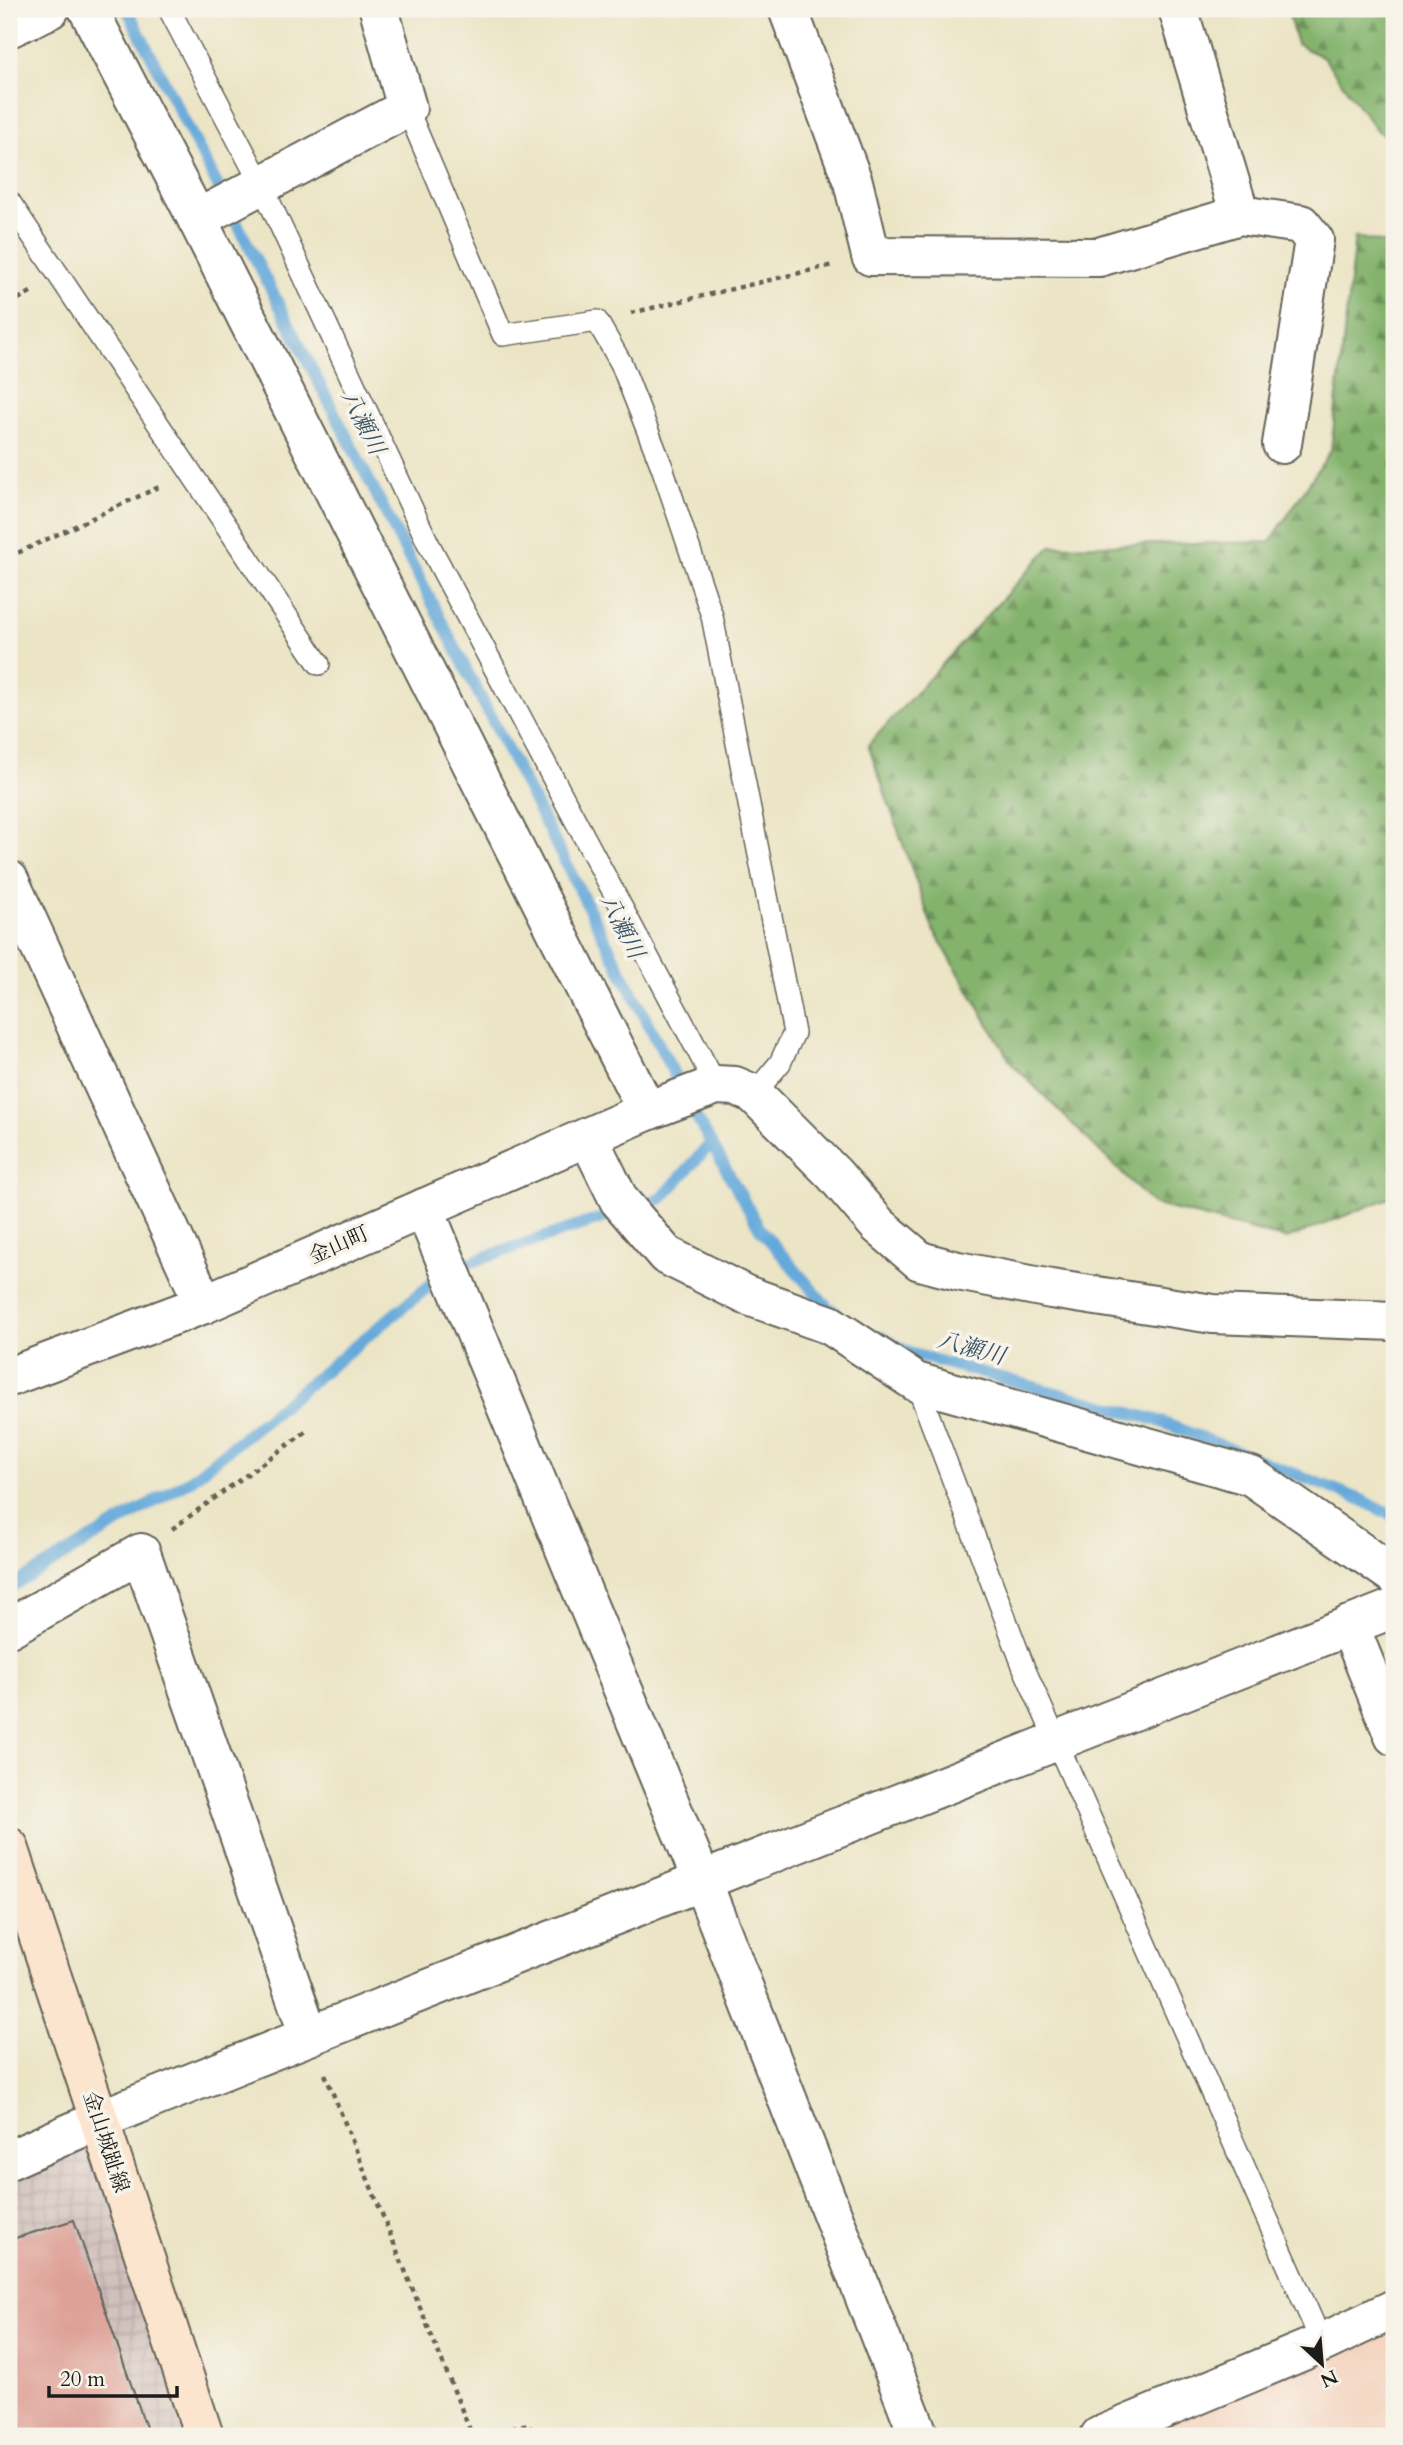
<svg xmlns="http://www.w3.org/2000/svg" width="1403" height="2445" viewBox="0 0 1403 2445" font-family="Cardo,'Noto Serif JP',serif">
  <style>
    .built { fill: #f4d3c0 }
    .industrial { fill: url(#industrial-grid) }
    .forest { fill: url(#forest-firs); stroke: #506844; stroke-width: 2 }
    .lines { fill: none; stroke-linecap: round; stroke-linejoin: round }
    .stream { stroke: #65a9da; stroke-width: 12 }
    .building { fill: #dea198 }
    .lane-casing { stroke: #646257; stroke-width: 24 }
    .street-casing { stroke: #646257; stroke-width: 42 }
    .secondary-casing { stroke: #646257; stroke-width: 42 }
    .path { stroke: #646257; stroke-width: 4.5; stroke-dasharray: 5 5; stroke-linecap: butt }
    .lane { stroke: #fff; stroke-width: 21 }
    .street { stroke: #fff; stroke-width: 38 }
    .secondary { stroke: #fbe5cf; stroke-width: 38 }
    .labels { text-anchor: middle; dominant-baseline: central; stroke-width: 7; stroke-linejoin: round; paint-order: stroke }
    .street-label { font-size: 21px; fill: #1c1c1c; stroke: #f7f3e8 }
    .water-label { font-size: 23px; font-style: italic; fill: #395468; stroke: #f7f3e8 }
  </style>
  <defs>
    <pattern id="industrial-grid" width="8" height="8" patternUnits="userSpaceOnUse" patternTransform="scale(1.75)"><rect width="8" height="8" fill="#d0c0bc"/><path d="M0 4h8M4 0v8" fill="none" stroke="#b2a4a1"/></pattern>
    <pattern id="forest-firs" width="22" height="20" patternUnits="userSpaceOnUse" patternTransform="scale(1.75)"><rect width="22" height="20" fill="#84b36d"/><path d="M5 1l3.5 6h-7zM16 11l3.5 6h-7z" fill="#6b9159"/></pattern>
  </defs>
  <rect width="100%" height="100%" fill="#f7f3e8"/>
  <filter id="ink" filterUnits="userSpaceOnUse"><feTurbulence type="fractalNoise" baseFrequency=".0143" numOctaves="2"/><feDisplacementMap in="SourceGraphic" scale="14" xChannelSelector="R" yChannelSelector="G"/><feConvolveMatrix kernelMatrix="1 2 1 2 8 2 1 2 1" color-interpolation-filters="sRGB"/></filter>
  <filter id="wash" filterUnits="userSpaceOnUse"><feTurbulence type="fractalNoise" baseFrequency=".00686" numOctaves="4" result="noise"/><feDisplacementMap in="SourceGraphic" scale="28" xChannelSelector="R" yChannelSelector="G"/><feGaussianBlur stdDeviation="1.57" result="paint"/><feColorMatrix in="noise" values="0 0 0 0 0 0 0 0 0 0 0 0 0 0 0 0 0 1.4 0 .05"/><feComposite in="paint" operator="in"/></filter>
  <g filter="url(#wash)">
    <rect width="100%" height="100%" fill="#ebe4c5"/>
    <path class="built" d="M1394 2309V2436H1100Z"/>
    <path class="industrial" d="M99 2120 206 2436H9V2160Z"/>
    <g class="forest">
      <path d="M1287 9H1394V138L1377 131 1324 58 1297 44Z"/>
      <path d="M1355 237 1394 245V1196L1287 1239 1153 1204 1012 1064 933 929 868 745 1051 546 1270 542 1331 450Z"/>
    </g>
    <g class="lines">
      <g class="stream">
        <path d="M127 9 694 1113 760 1229 828 1308 834 1311"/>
        <path d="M881 1337 909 1353 1156 1420 1362 1500 1394 1517"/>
        <path d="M9 1588 192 1479 450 1269 662 1198 711 1143"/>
      </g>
    </g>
    <g id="blocks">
      <path class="building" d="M74 2220 149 2436H9V2240Z"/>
    </g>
  </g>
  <g filter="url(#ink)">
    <use href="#blocks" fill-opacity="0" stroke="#646257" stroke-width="2"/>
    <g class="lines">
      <g class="lane-casing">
        <g id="lane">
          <path d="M169 9 262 186 428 543 716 1085"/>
          <path d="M407 108 503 335 597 321 621 363 662 467 712 616 794 1033 780 1063 754 1094"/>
          <path d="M9 201 319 664"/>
          <path d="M916 1382 1024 1668 1322 2343"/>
        </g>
      </g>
      <g class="street-casing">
        <g id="street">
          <path d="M88 9 197 219 647 1111"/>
          <path d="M788 9 853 182 871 256 1099 257 1240 215 1301 224 1314 240 1282 444"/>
          <path d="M1178 9 1240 215"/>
          <path d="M9 28 50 9"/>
          <path d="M197 219 407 108 379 9"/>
          <path d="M9 880 204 1304"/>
          <path d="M588 1137 619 1200 666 1255 746 1295 830 1325 916 1382 1251 1476 1394 1575"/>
          <path d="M424 1208 702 1881 919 2436"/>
          <path d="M9 1377 204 1304 647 1111 716 1085 735 1086 754 1094 834 1174 878 1225 920 1261 958 1271 1051 1289 1213 1314 1394 1321"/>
          <path d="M1349 1625 1394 1736"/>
          <path d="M9 1628 141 1553 309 2036"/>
          <path d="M9 2160 106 2117 309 2036 1394 1608"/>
          <path d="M1100 2436 1322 2343 1394 2309"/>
        </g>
      </g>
      <g class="secondary-casing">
        <path id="secondary" d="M9 1847 204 2436"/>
      </g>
      <g class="path">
        <path d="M9 304 31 292"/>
        <path d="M631 313 833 265"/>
        <path d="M9 557 161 486"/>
        <path d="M172 1529 307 1431"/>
        <path d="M325 2074 472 2435 529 2424 534 2436"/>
      </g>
      <use href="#lane" class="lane"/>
      <use href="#street" class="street"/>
      <use href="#secondary" class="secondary"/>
    </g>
  </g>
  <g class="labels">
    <g class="street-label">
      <text transform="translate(339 1245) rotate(-24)">金山町</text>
      <text transform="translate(106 2142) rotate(72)">金山城趾線</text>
    </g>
    <g class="water-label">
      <text transform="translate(363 422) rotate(63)">八瀬川</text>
      <text transform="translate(622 926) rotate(63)">八瀬川</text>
      <text transform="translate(971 1348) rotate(15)">八瀬川</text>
    </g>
  </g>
  <rect width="1403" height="2445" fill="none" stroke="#f7f3e8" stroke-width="35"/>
  <g transform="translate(1322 2364) rotate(154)" stroke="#f7f3e8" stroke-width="5" paint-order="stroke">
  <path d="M0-5L12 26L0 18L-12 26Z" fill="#1c1c1c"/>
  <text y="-10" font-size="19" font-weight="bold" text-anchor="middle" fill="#1c1c1c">N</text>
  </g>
  <path d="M49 2386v10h128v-10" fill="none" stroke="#1c1c1c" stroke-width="3.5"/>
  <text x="60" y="2386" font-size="21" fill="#1c1c1c" stroke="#f7f3e8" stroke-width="5" paint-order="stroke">20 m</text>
</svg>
